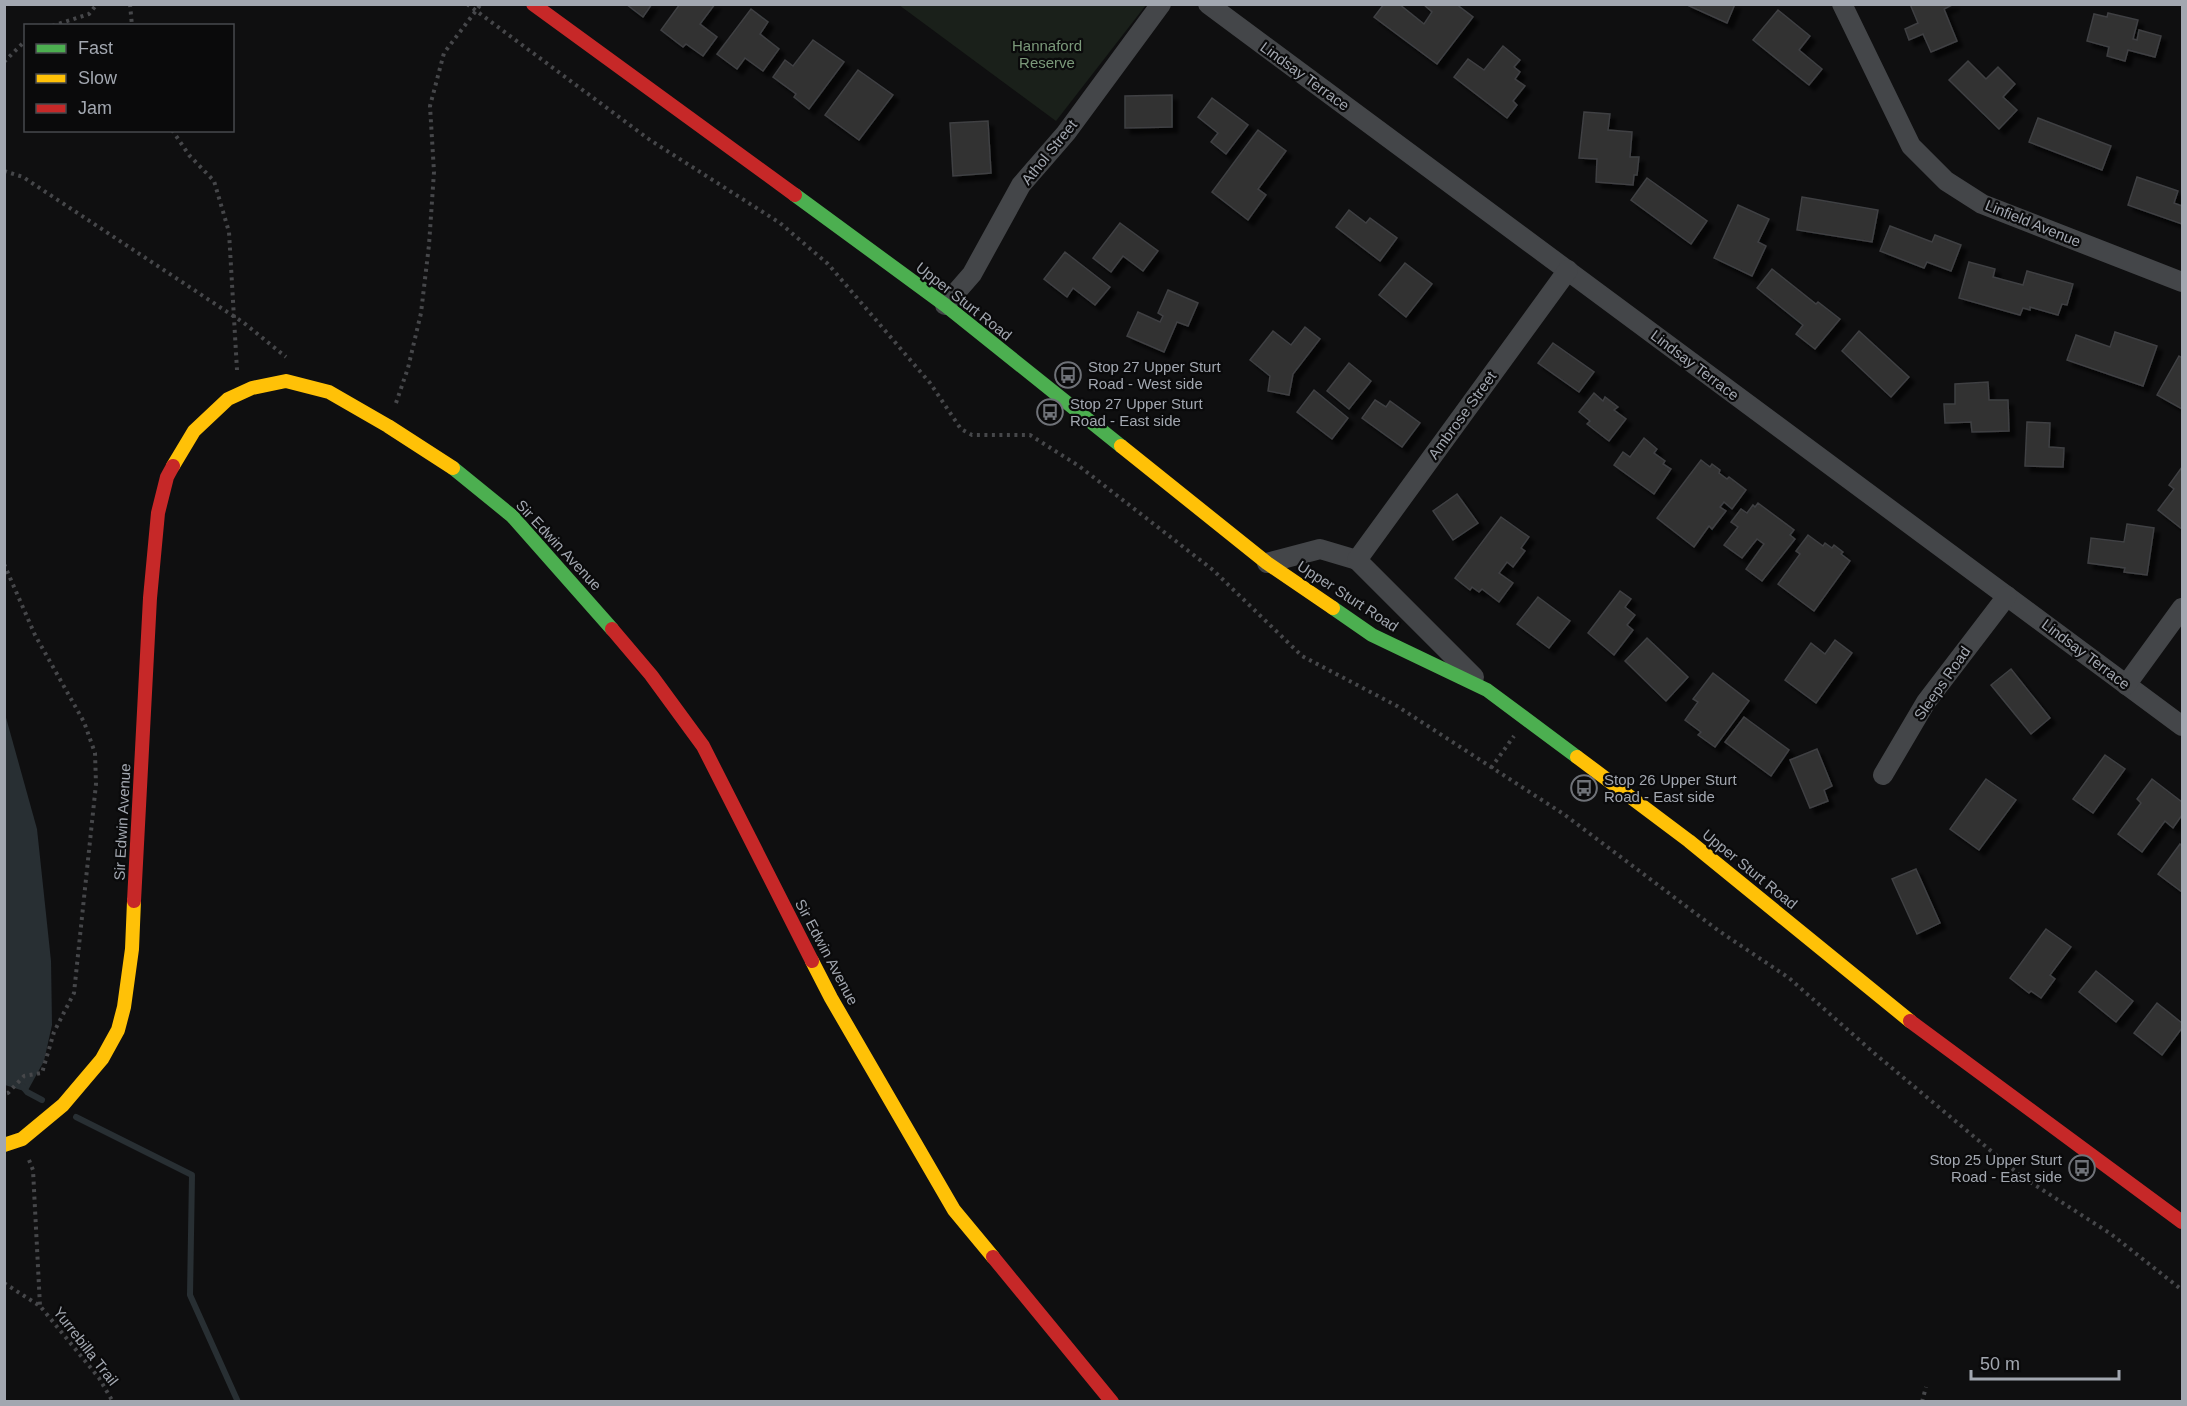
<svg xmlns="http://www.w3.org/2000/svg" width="2187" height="1406" viewBox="0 0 2187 1406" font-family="Helvetica,sans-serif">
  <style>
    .green { fill: #1a201a }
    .water { fill: #282f33 }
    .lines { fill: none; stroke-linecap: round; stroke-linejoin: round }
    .stream { stroke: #282f33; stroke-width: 6 }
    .building { fill: #303032; stroke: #3f4043; stroke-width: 1.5; filter: url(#shadow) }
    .path { stroke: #46474a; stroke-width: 4; stroke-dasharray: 3 4.5; stroke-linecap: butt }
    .street { stroke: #444649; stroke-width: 20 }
    .fast { stroke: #4caf50; stroke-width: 14 }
    .slow { stroke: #ffc107; stroke-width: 14 }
    .jam { stroke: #c62828; stroke-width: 14 }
    .labels { text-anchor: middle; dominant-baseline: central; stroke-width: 4.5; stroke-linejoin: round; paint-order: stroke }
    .park-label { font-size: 15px; fill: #7b997a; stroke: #0a0a0b }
    .street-label { font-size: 15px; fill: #a2a7b0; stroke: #0a0a0b }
    .poi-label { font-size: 15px; fill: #a2a7b0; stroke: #0a0a0b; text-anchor: start }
  </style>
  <defs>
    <filter id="shadow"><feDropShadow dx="5.5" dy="5.5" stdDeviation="1.5" flood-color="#0009"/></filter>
  </defs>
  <rect width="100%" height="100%" fill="#0f0f10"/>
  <path class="green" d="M899 5H1146L1056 121Z"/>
  <path class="water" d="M5 714 37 829 51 961 52 1025 44 1061 27 1092 5 1085Z"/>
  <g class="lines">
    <g class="stream">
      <path d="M23 1087 27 1092 42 1100"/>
      <path d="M76 1117 192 1175 190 1295 238 1402"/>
    </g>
  </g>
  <g class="building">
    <path d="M626 4H652L643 17Z"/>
    <path d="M680 4H715L700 24 717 37 703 56 686 44 683 47 661 30Z"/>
    <path d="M1384 4H1399L1424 24 1432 12 1423 4H1456L1473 17 1437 64 1374 17Z"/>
    <path d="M1685 4H1735L1727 23Z"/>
    <path d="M1910 4H1954L1944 9 1957 41 1931 52 1923 34 1909 40 1905 29 1918 23Z"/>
    <path d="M751 9 768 22 760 34 779 49 763 71 745 58 737 69 717 54Z"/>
    <path d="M1778 10 1810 36 1799 50 1822 69 1809 85 1753 40Z"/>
    <path d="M2108 13 2138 20 2133 39 2137 40 2139 30 2161 36 2155 57 2128 50 2125 61 2107 56 2109 47 2087 41 2094 14 2107 17Z"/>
    <path d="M813 40 844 62 809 109 794 97 796 94 773 77 785 60 793 66Z"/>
    <path d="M1503 46 1520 60 1514 67 1520 72 1515 79 1525 86 1513 101 1517 105 1507 118 1454 77 1468 59 1484 70Z"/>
    <path d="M1968 61 1986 79 1998 67 2015 84 2003 97 2017 110 1999 129 1949 80Z"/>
    <path d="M858 70 893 95 859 140 825 115Z"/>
    <path d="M1172 95V127L1125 128V96Z"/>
    <path d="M1212 98 1248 125 1226 154 1211 142 1218 133 1198 117Z"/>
    <path d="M1584 112 1610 114 1608 130 1632 132 1630 157H1639L1637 175H1634L1633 185 1596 182 1597 159 1579 158Z"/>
    <path d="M2038 118 2111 146 2102 170 2029 142Z"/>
    <path d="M988 121 991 173 953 176 950 123Z"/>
    <path d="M1258 130 1286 151 1258 189 1266 195 1248 220 1212 192Z"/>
    <path d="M2137 177 2178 191 2174 203 2182 206V224L2128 205Z"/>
    <path d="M1647 178 1707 221 1691 244 1631 200Z"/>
    <path d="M1802 197 1878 210 1872 242 1797 230Z"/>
    <path d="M1738 205 1769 219 1758 242 1766 246 1752 276 1714 258Z"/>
    <path d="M1349 210 1366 223 1370 218 1397 238 1380 261 1336 227Z"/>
    <path d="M1120 223 1158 251 1143 271 1123 256 1111 272 1093 258Z"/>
    <path d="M1890 226 1932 242 1935 235 1961 245 1951 271 1927 262 1924 268 1880 251Z"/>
    <path d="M1065 252 1110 287 1095 305 1073 288 1067 297 1044 279Z"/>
    <path d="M1969 262 1995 269 1993 277 2023 285 2027 271 2073 284 2067 305 2062 304 2058 315 2030 307V310L2023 308 2020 315 1959 298Z"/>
    <path d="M1405 263 1432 284 1406 317 1379 295Z"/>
    <path d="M1772 269 1816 304 1818 302 1840 319 1815 349 1796 334 1803 325 1757 288Z"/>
    <path d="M1168 290 1198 303 1188 326 1177 322 1164 352 1127 336 1138 312 1160 322 1163 316 1158 313Z"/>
    <path d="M1305 327 1320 339 1293 374 1289 395 1268 391 1270 376 1250 360 1273 331 1291 345Z"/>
    <path d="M1859 331 1909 377 1891 397 1842 351Z"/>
    <path d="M2115 332 2157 346 2143 386 2067 360 2076 335 2110 347Z"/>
    <path d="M1553 343 1594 372 1579 392 1538 363Z"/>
    <path d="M2179 356 2182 358V409L2157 395Z"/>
    <path d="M1349 363 1371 381 1349 409 1327 391Z"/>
    <path d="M1988 382 1989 400H2008L2009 431 1972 432 1971 422 1945 423 1944 404H1955V384Z"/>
    <path d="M1314 390 1348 418 1332 439 1297 412Z"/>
    <path d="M1594 393 1603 401 1605 397 1618 407 1614 410 1626 419 1609 441 1587 424 1590 421 1579 412Z"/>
    <path d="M1375 400 1386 407 1390 401 1420 423 1402 447 1362 418Z"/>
    <path d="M2027 422 2050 423 2049 447 2064 448 2063 467 2025 466Z"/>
    <path d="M1644 438 1657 449 1654 453 1665 461 1663 464 1671 469 1654 494 1614 465 1623 452 1630 457Z"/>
    <path d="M1701 460 1710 467 1712 464 1720 470 1719 473 1727 479 1729 477 1746 490 1732 509 1724 502 1720 507 1726 511 1712 529 1709 526 1694 547 1657 518Z"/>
    <path d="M2182 467V529L2158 510 2174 489 2169 485Z"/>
    <path d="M1457 494 1478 523 1453 540 1433 511Z"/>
    <path d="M1758 503 1794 530 1790 535 1795 539 1762 581 1746 569 1764 544 1757 539 1742 558 1724 545 1738 527 1731 522 1741 509 1747 513 1753 505 1755 507Z"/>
    <path d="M1501 517 1529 537 1521 548 1525 551 1513 567 1507 562 1499 573 1513 583 1499 602 1482 589 1479 592 1472 587 1470 590 1455 578Z"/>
    <path d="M2127 524 2154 528 2147 575 2124 572 2125 568 2088 563 2091 538 2124 542Z"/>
    <path d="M1808 535 1823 546 1825 543 1832 548 1834 545 1843 552 1841 554 1850 561 1814 611 1778 584 1800 554 1796 551Z"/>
    <path d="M1620 591 1631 599 1625 607 1635 615 1627 625 1633 630 1614 655 1588 633Z"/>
    <path d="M1538 597 1570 621 1549 648 1517 624Z"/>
    <path d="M1647 638 1688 677 1666 701 1625 661Z"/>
    <path d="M1835 640 1852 653 1816 703 1785 680 1811 643 1825 654Z"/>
    <path d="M2011 669 2050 718 2031 734 1991 685Z"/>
    <path d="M1713 673 1749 701 1715 747 1698 735 1701 732 1685 720 1698 702 1693 699Z"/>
    <path d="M1744 717 1789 750 1771 776 1725 742Z"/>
    <path d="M1817 749 1832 786 1824 790 1828 801 1810 808 1790 760Z"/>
    <path d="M2105 755 2125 769 2093 813 2073 799Z"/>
    <path d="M1986 779 2016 800 1979 850 1950 829Z"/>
    <path d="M2152 779 2182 802V815L2173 828 2165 821 2142 852 2118 834 2141 803 2137 799Z"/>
    <path d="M2180 844 2182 846V892L2158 874Z"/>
    <path d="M1916 869 1940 923 1917 934 1892 879Z"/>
    <path d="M2046 929 2071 947 2050 975 2055 979 2041 998 2031 991 2029 993 2010 978Z"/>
    <path d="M2096 971 2133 1001 2116 1022 2079 992Z"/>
    <path d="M2157 1003 2182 1023V1028L2162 1055 2134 1033Z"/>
  </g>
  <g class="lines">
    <g class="path">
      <path d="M130 4 132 26"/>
      <path d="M467 4 650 140 780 223 828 264 930 383 961 429 972 435H1030L1079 466 1213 570 1302 656 1397 706 1565 815 1719 931 1789 978 1874 1053 2021 1176 2111 1234 2182 1290"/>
      <path d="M52 26 89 14 97 4"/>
      <path d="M4 62 26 40"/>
      <path d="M172 130 189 155 214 181 229 232 237 370"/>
      <path d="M4 171 23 177 244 323 286 357"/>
      <path d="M396 403 408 368 421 313 429 245 434 172 430 106 444 53 481 4"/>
      <path d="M4 564 35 635 84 722 95 753 96 784 74 993 54 1032 42 1073 24 1076 8 1093 4 1094"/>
      <path d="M1491 768 1514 736"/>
      <path d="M29 1160 33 1170 40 1306"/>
      <path d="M4 1283 40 1306 99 1378 113 1402"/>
      <path d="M1922 1402 1926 1387"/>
    </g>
    <g class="street">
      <path d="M1208 4 2182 726"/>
      <path d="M1842 4 1911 146 1946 181 1982 204 2182 282"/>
      <path d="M945 305 972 274 1021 185 1066 133 1161 4"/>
      <path d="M1267 563 1320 549 1357 560"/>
      <path d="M1474 677 1357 560 1568 270"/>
      <path d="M2126 685 2182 608"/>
      <path d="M1883 775 1926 702 2007 596"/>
    </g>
    <g class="fast">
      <path d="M795 195 945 305 1121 446"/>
      <path d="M453 468 512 516 612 629"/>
      <path d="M1333 608 1372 635 1487 690 1577 757"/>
    </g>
    <g class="slow">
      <path d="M1121 446 1267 563 1333 608"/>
      <path d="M173 466 194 431 228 399 252 388 286 381 329 392 388 426 453 468"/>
      <path d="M1577 757 1689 841 1910 1021"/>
      <path d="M812 961 831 998 954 1210 993 1257"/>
      <path d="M4 1145 22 1139 63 1105 102 1059 118 1030 124 1007 132 949 134 901"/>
    </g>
    <g class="jam">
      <path d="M533 4 795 195"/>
      <path d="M612 629 651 675 703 746 812 961"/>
      <path d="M134 901 150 598 158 513 167 477 173 466"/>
      <path d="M1910 1021 2182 1222"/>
      <path d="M993 1257 1112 1402"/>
    </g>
  </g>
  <defs>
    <g id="bus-ring" transform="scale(1.35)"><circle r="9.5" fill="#0a0a0b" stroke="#6f7278" stroke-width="1.5"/><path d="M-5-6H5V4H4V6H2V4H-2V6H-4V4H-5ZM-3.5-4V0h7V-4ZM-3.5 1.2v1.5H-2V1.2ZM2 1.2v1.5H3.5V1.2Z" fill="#6f7278"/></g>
  </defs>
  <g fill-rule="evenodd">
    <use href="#bus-ring" x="1068" y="375"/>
    <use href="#bus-ring" x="1050" y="412"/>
    <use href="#bus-ring" x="1584" y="788"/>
    <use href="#bus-ring" x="2082" y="1168"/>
  </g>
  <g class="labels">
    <g class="park-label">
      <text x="1047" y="45">Hannaford<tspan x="1047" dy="17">Reserve</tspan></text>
    </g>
    <g class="street-label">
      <text transform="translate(1305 76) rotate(36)">Lindsay Terrace</text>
      <text transform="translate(1049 152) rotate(-51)">Athol Street</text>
      <text transform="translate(2033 223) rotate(22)">Linfield Avenue</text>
      <text transform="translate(964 301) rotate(38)">Upper Sturt Road</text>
      <text transform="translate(1695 365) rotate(37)">Lindsay Terrace</text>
      <text transform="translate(1462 415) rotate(-54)">Ambrose Street</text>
      <text transform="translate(559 545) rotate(47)">Sir Edwin Avenue</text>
      <text transform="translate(1348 596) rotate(33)">Upper Sturt Road</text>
      <text transform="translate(2086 654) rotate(37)">Lindsay Terrace</text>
      <text transform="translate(1942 683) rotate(-55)">Sleeps Road</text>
      <text transform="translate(122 822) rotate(-87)">Sir Edwin Avenue</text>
      <text transform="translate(1750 869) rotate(39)">Upper Sturt Road</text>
      <text transform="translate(827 952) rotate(62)">Sir Edwin Avenue</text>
      <text transform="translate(86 1346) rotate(52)">Yurrebilla Trail</text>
    </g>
    <g class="poi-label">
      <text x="1088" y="366">Stop 27 Upper Sturt<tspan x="1088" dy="17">Road - West side</tspan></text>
      <text x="1070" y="403">Stop 27 Upper Sturt<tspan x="1070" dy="17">Road - East side</tspan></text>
      <text x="1604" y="779">Stop 26 Upper Sturt<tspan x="1604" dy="17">Road - East side</tspan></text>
      <text x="2062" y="1159" text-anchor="end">Stop 25 Upper Sturt<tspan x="2062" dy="17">Road - East side</tspan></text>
    </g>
  </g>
  <rect width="2187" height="1406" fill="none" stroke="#a2a7b0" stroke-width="12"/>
  <rect x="24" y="24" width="210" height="108" fill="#0a0a0b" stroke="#47494d" stroke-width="1.5"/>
  <rect x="36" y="44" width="30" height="9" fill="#4caf50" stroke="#47494d" stroke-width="1.5"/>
  <text x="78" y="54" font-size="18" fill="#a2a7b0">Fast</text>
  <rect x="36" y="74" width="30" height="9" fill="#ffc107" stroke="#47494d" stroke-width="1.5"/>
  <text x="78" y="84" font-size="18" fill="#a2a7b0">Slow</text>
  <rect x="36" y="104" width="30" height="9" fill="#c62828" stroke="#47494d" stroke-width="1.5"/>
  <text x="78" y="114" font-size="18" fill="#a2a7b0">Jam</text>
  <path d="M1971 1370v9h148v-9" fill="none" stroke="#a2a7b0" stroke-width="3"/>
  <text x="1980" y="1370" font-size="18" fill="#a2a7b0" stroke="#0a0a0b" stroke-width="4.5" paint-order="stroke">50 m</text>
</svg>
